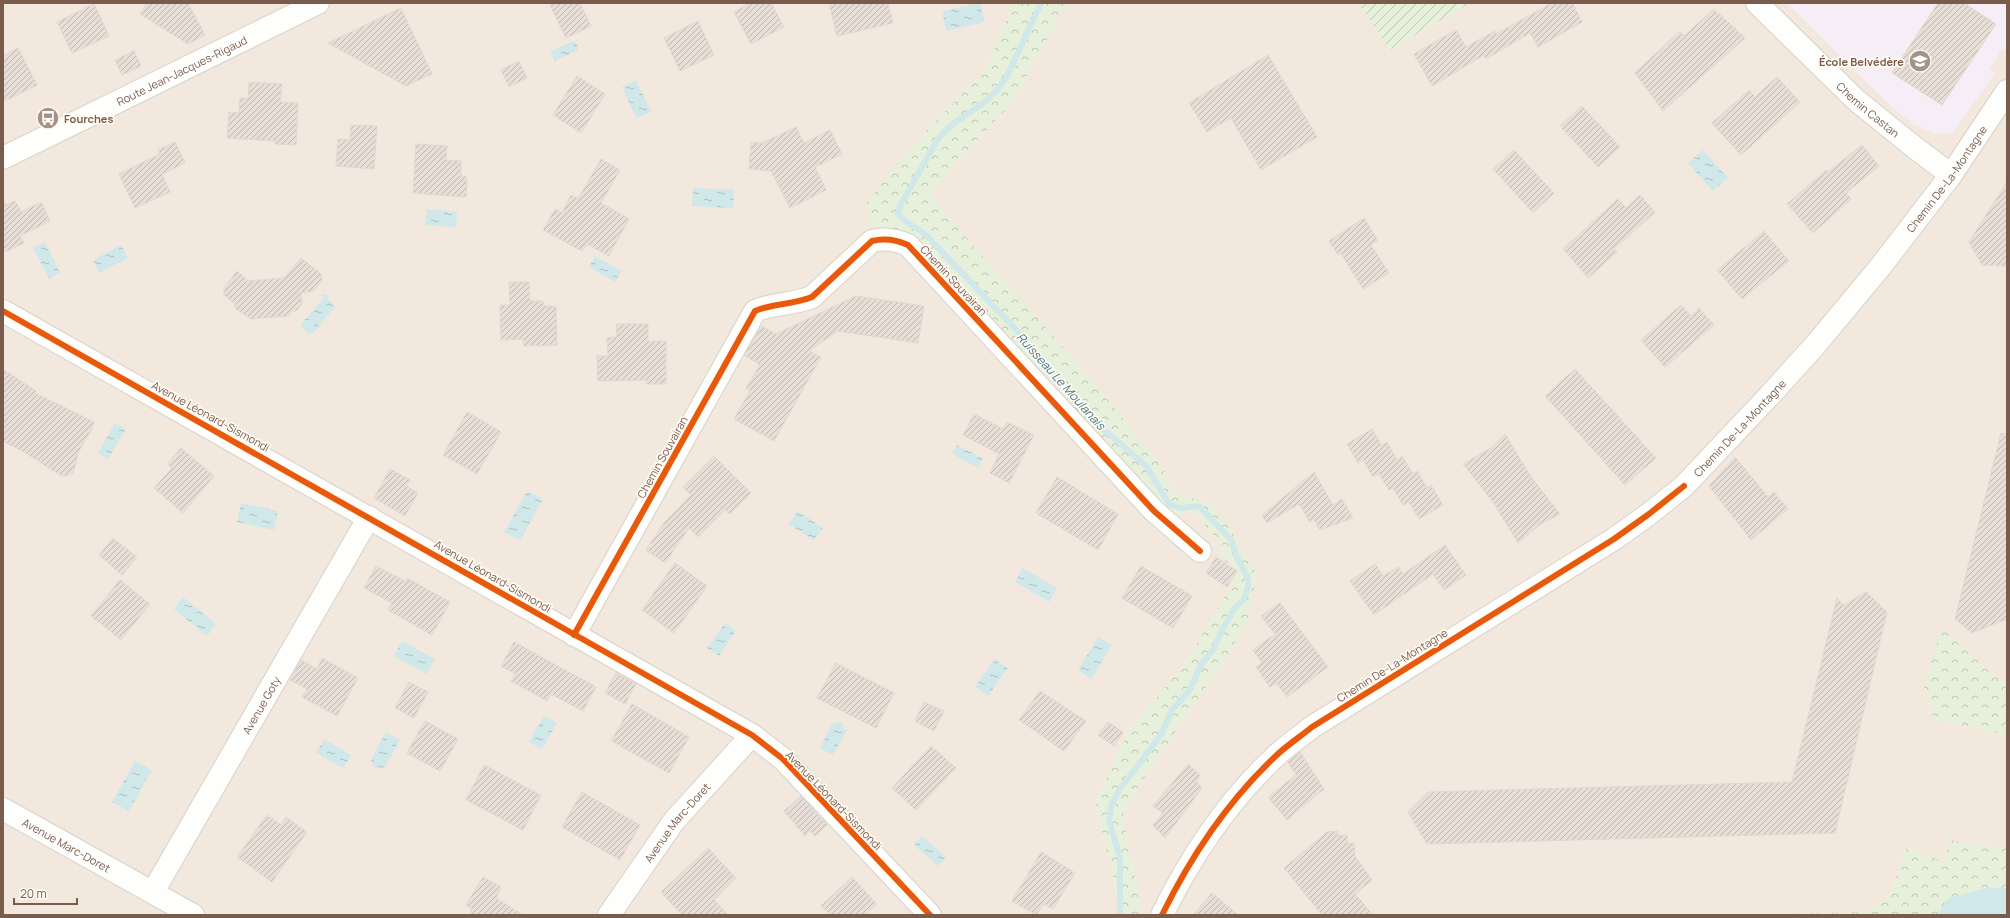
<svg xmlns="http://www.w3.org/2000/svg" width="2010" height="918" viewBox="0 0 2010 918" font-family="Manrope,sans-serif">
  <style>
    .residential { fill: #f2e8de }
    .education { fill: #f6eef6 }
    .forest { fill: url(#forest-crowns) }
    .garden { fill: url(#garden-furrows) }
    .water { fill: url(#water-ripples) }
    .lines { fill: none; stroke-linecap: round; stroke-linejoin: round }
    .stream { stroke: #d0e8ea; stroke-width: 6 }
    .river { stroke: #d0e8ea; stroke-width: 38 }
    .building { fill: url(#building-hatch); stroke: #e2d8d2 }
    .street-casing { stroke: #d7d1cb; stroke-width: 24 }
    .secondary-casing { stroke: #d9d2cb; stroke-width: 24 }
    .street { stroke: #fefefd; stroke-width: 22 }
    .secondary { stroke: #fefefd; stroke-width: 22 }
    .cycleway-casing { stroke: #fffaf3; stroke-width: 8 }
    .cycleway { stroke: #e8590c; stroke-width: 6 }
    .labels { text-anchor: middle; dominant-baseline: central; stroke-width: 3.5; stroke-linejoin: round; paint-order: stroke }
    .poi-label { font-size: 11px; font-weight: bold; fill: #7a5c4d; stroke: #fffaf3; text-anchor: end }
    .street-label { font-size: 11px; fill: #7a5c4d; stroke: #fffaf3 }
    .water-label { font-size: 12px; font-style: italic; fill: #437c86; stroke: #fffaf3 }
  </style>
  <defs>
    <pattern id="forest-crowns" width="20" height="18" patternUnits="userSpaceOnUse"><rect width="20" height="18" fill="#e7f0db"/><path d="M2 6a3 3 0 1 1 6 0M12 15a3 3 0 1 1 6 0" fill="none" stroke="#c0c6b4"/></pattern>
    <pattern id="garden-furrows" width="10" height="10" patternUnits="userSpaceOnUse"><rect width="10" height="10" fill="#e7f0db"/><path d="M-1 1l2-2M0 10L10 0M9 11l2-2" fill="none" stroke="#c0c6b4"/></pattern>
    <pattern id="water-ripples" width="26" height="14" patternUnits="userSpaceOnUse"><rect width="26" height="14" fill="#d0e8ea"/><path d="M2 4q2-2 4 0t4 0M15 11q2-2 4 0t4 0" fill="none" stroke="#aebfc0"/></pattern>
    <pattern id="building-hatch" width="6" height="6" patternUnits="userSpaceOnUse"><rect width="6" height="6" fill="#e6ded7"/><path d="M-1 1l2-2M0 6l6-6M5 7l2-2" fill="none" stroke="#bfb7b1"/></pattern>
  </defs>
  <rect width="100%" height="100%" fill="#f9f5f0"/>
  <g class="residential">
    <path d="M3 3H1012L1008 17 985 70 911 147 906 233 971 303 1193 511 1223 546 1218 555 1240 571 1187 661 1129 730 1095 802 1122 915H3Z"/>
    <path d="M1066 3H2007V687L1941 628 1934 720 2007 735V849L1950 840 1944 861 1905 849 1892 889 1884 901 1865 912 1854 913 1736 915H1139L1142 909 1123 817 1125 807 1233 647 1257 574 1212 503 1175 494 1161 465 930 196 947 172 1013 102Z"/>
  </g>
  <path class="education" d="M1787 3H2007V53L2002 49 1989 70 1995 73 1952 134 1933 133 1913 124 1895 110Z"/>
  <g class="forest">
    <path d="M1012 3H1066L1013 102 947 172 930 196 1090 378 1161 465 1175 494 1212 503 1234 535 1257 574 1247 622 1233 647 1125 807 1123 817 1142 909 1139 915H1122L1095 802 1129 730 1187 661 1239 571 1217 555 1223 546 1193 511 1171 517 906 233 873 227 865 205 911 147 985 70 1008 17Z"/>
    <path d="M1941 628 2007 687V735L1934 720 1924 687Z"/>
    <path d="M1950 840 2007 849V915H1736L1865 912 1884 901 1892 889 1905 849 1944 861Z"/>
  </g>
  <path class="garden" d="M1359 3H1470L1389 50Z"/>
  <g class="water">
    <path d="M980 3 985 22 946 31 942 11Z"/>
    <path d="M573 41 577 44 578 50 555 61 550 52Z"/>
    <path d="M636 80 651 112 636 118 622 87Z"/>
    <path d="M1703 150 1728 178 1713 191 1688 163Z"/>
    <path d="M693 188 734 190 733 208 692 206Z"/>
    <path d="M427 209 457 212 456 227 425 225Z"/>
    <path d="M45 242 60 273 49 279 33 248Z"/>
    <path d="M121 245 128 258 99 273 93 260Z"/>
    <path d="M595 256 621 271 615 282 589 267Z"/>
    <path d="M322 294 328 295V300L333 304 334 308 313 333H309L302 328 301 324 323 299Z"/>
    <path d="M115 423 126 429 108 459 98 453Z"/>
    <path d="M957 445 983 458 978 468 952 454Z"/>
    <path d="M527 491 543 499 520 540 504 532Z"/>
    <path d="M241 503 278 511 274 530 237 522Z"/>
    <path d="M798 511 823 528 814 541 789 524Z"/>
    <path d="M1023 568 1057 588 1049 602 1015 582Z"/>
    <path d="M183 597 216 624 207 636 174 609Z"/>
    <path d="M725 623 736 631 719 656 707 648Z"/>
    <path d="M1098 637 1112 645 1091 679 1078 670Z"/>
    <path d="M402 641 435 659 426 674 394 656Z"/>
    <path d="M995 659 1008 668 988 696 975 687Z"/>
    <path d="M544 716 557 723 542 749 529 742Z"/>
    <path d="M838 722 843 723 844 729 847 730 833 755 820 748 832 724Z"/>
    <path d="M386 732 400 740 385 767 378 769 373 766 371 759Z"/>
    <path d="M324 739 351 755 343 768 316 753Z"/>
    <path d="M135 761 152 770 129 811 112 802Z"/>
    <path d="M922 836 946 857 938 866 914 845Z"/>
  </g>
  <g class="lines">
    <path class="stream" d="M1041 3 1007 76 997 90 982 104 954 123 945 131 938 139 901 204 898 214C903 222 918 228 926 235L1020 334 1093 420 1147 467 1169 504 1181 508 1199 506 1231 540 1237 557 1248 578V587L1244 599 1234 609 1221 632 1213 650 1201 665 1190 690 1172 710 1161 735 1119 790 1112 803 1109 820 1120 858V915"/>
    <path class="river" d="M1959 915 1990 907H2007"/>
  </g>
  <g class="building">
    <path d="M147 3H188L205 35 188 44 140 14Z"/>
    <path d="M549 3H580L591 26 566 38Z"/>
    <path d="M751 3H771L784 27 751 44 734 12Z"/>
    <path d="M829 3H888L893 23 837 36Z"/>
    <path d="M1552 3H1572L1582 22 1538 47 1530 33 1486 59 1484 55 1432 86 1414 54 1456 30 1466 47 1495 31 1496 34Z"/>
    <path d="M1938 3H1964L1996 24 1942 105 1892 73Z"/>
    <path d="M94 4 109 36 72 53 57 22Z"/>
    <path d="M401 8 432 74 406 86 328 43Z"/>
    <path d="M1714 9 1745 38 1663 111 1635 73 1680 31 1684 36Z"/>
    <path d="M698 21 714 55 680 71 664 38Z"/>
    <path d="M18 48 37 85 3 102V56Z"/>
    <path d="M134 51 141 66 122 75 115 60Z"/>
    <path d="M1268 55 1317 137 1261 170 1231 118 1207 132 1189 103Z"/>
    <path d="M519 61 527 78 509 87 501 70Z"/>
    <path d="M577 76 605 94 581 133 553 115Z"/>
    <path d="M1777 77 1800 102 1741 155 1712 123 1749 90 1755 97Z"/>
    <path d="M249 82 282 84 280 102 298 103 296 145 275 144V141L227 138 229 112 239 113 240 98H248Z"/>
    <path d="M1582 106 1620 147 1598 167 1560 126Z"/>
    <path d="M351 125 377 126 374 169 336 166 338 139 350 140Z"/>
    <path d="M796 127 804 143 830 130 842 154 815 167 826 190 790 208 771 171 749 169 751 142 762 143Z"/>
    <path d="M175 142 185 163 162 174 170 192 135 208 119 174 160 154 158 150Z"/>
    <path d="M416 144 447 146 446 160 461 161V176L467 177 466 197 413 193Z"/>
    <path d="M1862 145 1879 166 1846 193 1851 199 1813 233 1787 204 1826 170 1828 172Z"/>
    <path d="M1514 150 1554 193 1533 213 1493 169Z"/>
    <path d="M601 159 620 170 601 203 629 219 609 256 587 244 582 251 543 230 555 209 562 213 571 195 578 199Z"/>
    <path d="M2007 182V266L1982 265 1969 242Z"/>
    <path d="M1640 195 1655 212 1614 249 1617 252 1588 278 1563 249 1618 199 1626 208Z"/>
    <path d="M3 199 6 205 15 201 21 212 41 202 50 221 20 236 24 243 3 253Z"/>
    <path d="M1364 218 1378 240 1371 245 1389 273 1363 289 1341 254 1338 255 1329 241Z"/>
    <path d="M1764 231 1789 261 1742 299 1717 270Z"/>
    <path d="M301 258 321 274 322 281 313 291 301 293 302 304 296 311H292L288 316 251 319 235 308V304L224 295V288L237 271 248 281 284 278Z"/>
    <path d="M509 282H529L530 301H543V306H556L557 345 524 346 523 339 501 340 500 305H510Z"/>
    <path d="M856 296 924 306 918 343 838 331 809 351 821 357 774 441 734 419 750 391 746 388 760 365 744 355 762 326 776 334Z"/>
    <path d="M1681 305 1691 316 1699 308 1714 325 1665 367 1641 340Z"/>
    <path d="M616 324H648V341H666V384H646V380L598 381 597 356H608L607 338 617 337Z"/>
    <path d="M3 369 36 391 35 393 94 422 92 429 79 451 73 473 66 476 60 475 24 452 3 441Z"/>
    <path d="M1575 369 1656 458 1625 485 1545 396Z"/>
    <path d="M467 412 501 432 477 474 443 455Z"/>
    <path d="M974 414 1003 429 1007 422 1034 435 1009 483 990 473 999 454 963 435Z"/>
    <path d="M1372 429 1382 446 1387 442 1397 460 1402 456 1413 474 1417 471 1427 488 1431 485 1443 505 1419 519 1409 502 1403 505 1393 488 1389 490 1379 474 1373 477 1363 460 1358 463 1347 444Z"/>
    <path d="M2001 433 2007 434V619L1972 633 1955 619Z"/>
    <path d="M1505 434 1531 477 1560 514 1542 523 1518 543 1493 502 1463 464 1491 448Z"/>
    <path d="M181 448 214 476 183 513 154 488 172 468 167 464Z"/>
    <path d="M714 456 751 493 730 514 725 510 698 537 689 528 665 563 646 550 664 523 691 495 683 487Z"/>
    <path d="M1735 457 1768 497 1774 492 1788 509 1751 540 1709 486Z"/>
    <path d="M390 469 410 480 406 486 418 493 405 516 374 498Z"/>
    <path d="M1314 472 1333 505 1342 499 1353 518 1320 530 1314 519 1310 522 1299 504 1267 523 1262 515Z"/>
    <path d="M1057 477 1118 514 1098 550 1036 513Z"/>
    <path d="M113 538 137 557 122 575 99 555Z"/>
    <path d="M1445 545 1466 575 1444 590 1433 574 1374 615 1350 581 1375 564 1383 576 1398 567 1403 574Z"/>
    <path d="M1216 557 1237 571 1227 587 1206 573Z"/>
    <path d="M675 563 707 586 674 633 642 610Z"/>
    <path d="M376 566 405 581 407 578 450 602 432 635 388 610 392 603 364 588Z"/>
    <path d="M1141 566 1192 596 1173 628 1122 598Z"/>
    <path d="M120 580 150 604 121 640 91 616Z"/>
    <path d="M1866 592 1887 612 1835 833 1427 844 1408 812 1428 792 1792 782 1837 598 1844 605Z"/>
    <path d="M1280 603 1328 667 1287 697 1276 683 1270 687 1256 667 1262 663 1253 650 1275 634 1261 616Z"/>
    <path d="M514 642 596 687 583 711 551 694 547 701 511 681 515 674 501 666Z"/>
    <path d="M322 658 358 678 337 716 302 697 307 689 290 680 301 660 317 669Z"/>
    <path d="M836 663 894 693 876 728 817 698Z"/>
    <path d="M616 673 636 684 625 704 605 693Z"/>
    <path d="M409 682 428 692 414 718 395 708Z"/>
    <path d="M1040 691 1086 721 1064 751 1019 720Z"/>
    <path d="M924 702 944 711 934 731 915 721Z"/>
    <path d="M632 704 689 737 669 773 611 741Z"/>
    <path d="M425 721 458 739 440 771 407 753Z"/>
    <path d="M1108 722 1123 732 1114 746 1098 735Z"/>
    <path d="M931 746 956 768 916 810 892 788Z"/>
    <path d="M1300 752 1324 789 1287 820 1268 797 1296 775 1288 762Z"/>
    <path d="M1188 764 1200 775 1196 781 1202 788 1165 838 1153 825 1163 813 1153 806Z"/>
    <path d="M484 765 541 795 523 830 466 800Z"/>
    <path d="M582 792 640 825 620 860 562 827Z"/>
    <path d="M801 796 827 825 815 836 810 831 805 836 784 811Z"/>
    <path d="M267 815 281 825 286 817 307 832 272 882 237 857Z"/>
    <path d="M1338 831V836L1347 835 1348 844 1354 843 1355 856 1372 880 1355 894 1373 915H1322L1284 868 1327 832Z"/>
    <path d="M708 848 736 878 714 900 728 915H682L661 892Z"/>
    <path d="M1041 852 1075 873 1053 909 1044 904 1036 915 1012 901Z"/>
    <path d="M483 877 501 887 496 898 523 915H471V908L466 905Z"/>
    <path d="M852 877 877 904 865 915H830L821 906Z"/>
    <path d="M1212 893 1238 915H1193Z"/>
  </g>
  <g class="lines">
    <g class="street-casing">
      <g id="street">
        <path id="s1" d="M1757 3 1856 100 1914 147 1951 175"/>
        <path d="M3 311 752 735 783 759 930 915"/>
        <path d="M574 635 755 311C773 303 793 305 812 297L872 241C884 238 897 240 908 245L1154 511 1200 551"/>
        <path id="s2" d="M3 809 193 915"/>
        <path id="s3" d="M153 892 369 517"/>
        <path id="s4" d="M609 915 674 821 752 735"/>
      </g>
    </g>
    <g class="secondary-casing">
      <g id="secondary">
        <path id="s5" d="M3 158 318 3"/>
        <path id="s6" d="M1162 915C1191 856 1230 798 1279 753 1289 744 1301 736 1312 727L1614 539 1649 514 1684 486 1770 395 1817 343 1881 266 1951 175 2007 91"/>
      </g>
    </g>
    <use href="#street" class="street"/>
    <use href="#secondary" class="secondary"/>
    <g class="cycleway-casing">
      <g id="cycleway">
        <path d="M3 311 752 735 783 759 930 915"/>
        <path d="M574 635 755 311C773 303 793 305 812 297L872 241C884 238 897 240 908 245L1154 511 1200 551"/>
        <path d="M1162 915C1191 856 1230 798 1279 753 1289 744 1301 736 1312 727L1614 539 1649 514 1684 486"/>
      </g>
    </g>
    <use href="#cycleway" class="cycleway"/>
  </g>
  <defs>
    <g id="school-disc" transform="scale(1.15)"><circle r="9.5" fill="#a69286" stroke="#fffaf3"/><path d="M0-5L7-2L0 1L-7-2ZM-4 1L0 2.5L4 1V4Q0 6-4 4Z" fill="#fff"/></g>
    <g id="bus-disc" transform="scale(1.15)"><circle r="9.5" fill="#a69286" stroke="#fffaf3"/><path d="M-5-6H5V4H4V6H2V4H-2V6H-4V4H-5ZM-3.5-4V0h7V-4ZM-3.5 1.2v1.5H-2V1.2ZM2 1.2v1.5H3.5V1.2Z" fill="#fff"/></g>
  </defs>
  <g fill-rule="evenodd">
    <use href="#school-disc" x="1920" y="61"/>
    <use href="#bus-disc" x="48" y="118"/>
  </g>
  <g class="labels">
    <g class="poi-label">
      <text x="1904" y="61">École Belvédère</text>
      <text x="64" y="118" text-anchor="start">Fourches</text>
    </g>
    <g class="street-label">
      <text stroke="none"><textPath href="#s5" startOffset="199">Route Jean-Jacques-Rigaud</textPath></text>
      <text stroke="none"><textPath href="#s1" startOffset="154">Chemin Castan</textPath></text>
      <text stroke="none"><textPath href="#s6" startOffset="1091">Chemin De-La-Montagne</textPath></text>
      <text transform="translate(954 280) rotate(47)">Chemin Souvairan</text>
      <text transform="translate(211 416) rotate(29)">Avenue Léonard-Sismondi</text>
      <text stroke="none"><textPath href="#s6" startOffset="767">Chemin De-La-Montagne</textPath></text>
      <text transform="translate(662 457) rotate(-61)">Chemin Souvairan</text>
      <text transform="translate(493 576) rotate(30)">Avenue Léonard-Sismondi</text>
      <text transform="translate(1392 665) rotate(-32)">Chemin De-La-Montagne</text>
      <text stroke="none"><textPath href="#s3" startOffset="216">Avenue Goty</textPath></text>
      <text transform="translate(834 800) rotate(46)">Avenue Léonard-Sismondi</text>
      <text stroke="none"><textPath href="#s4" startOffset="115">Avenue Marc-Doret</textPath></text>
      <text stroke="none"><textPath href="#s2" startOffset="73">Avenue Marc-Doret</textPath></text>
    </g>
    <g class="water-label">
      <text transform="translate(1061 381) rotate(48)">Ruisseau Le Moulanais</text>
    </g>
  </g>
  <rect width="2010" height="918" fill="none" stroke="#7a5c4d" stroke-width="8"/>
  <path d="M14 898v6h63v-6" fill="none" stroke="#7a5c4d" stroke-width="2"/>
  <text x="20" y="898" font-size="12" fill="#7a5c4d" stroke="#fffaf3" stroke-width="3" paint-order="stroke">20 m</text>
</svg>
